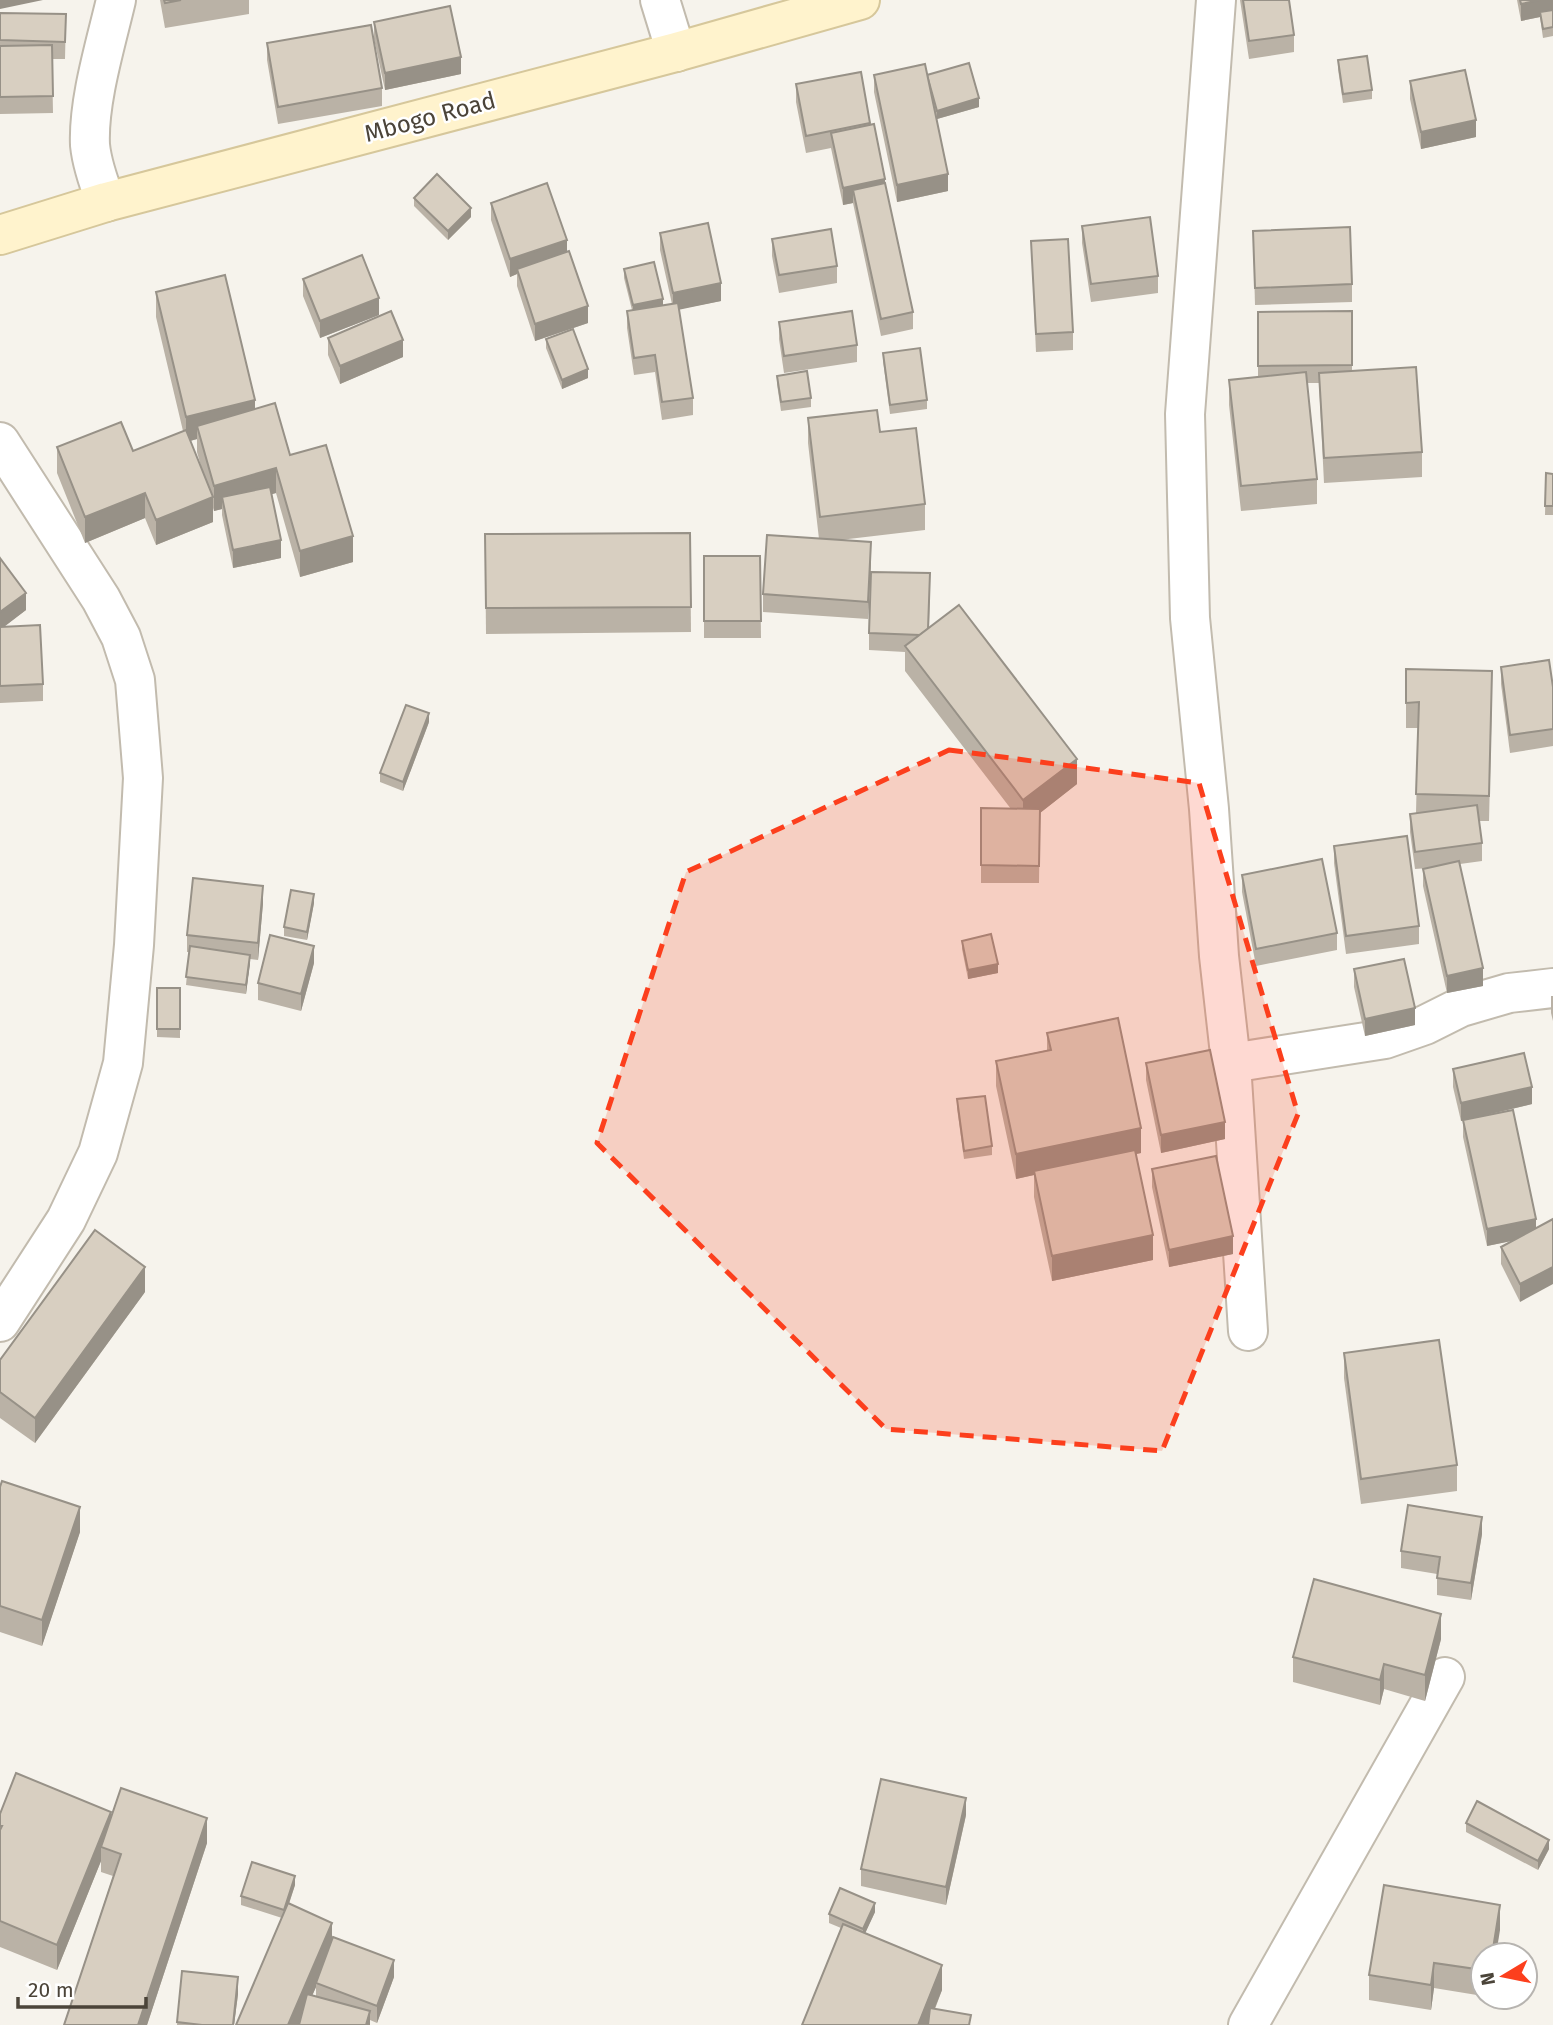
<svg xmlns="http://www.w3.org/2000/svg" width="1553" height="2025" viewBox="0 0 1553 2025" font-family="'Fira Sans',sans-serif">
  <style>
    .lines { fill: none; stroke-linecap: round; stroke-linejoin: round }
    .minor-casing { stroke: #c2bbae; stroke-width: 42 }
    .secondary-casing { stroke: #d6c79b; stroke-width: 42 }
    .minor { stroke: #fff; stroke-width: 38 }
    .secondary { stroke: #fff3cd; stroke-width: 38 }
    .wall { fill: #bab2a6; fill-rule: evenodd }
    .shaded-wall { fill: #979187 }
    .building { fill: #d8cfc1; stroke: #979187; stroke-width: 2 }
    .marked { fill: #fc3f1d; fill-opacity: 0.2; stroke: #fc3f1d; stroke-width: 5; stroke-dasharray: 14 9; stroke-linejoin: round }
    .labels { text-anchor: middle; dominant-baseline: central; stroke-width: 5; stroke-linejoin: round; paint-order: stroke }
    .street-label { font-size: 24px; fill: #4b4439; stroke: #fff }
  </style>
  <rect width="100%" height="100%" fill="#f6f3ec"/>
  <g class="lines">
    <g class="minor-casing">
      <g id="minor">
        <path d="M660 0 676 52"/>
        <path d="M1216 0 1185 414 1190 618 1209 809 1219 956 1231 1063 1248 1331"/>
        <path d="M106 202C99 184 92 165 90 145 88 101 106 43 116 0"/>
        <path d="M0 442 101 599 121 637 135 680 143 778 134 945 123 1063 98 1153 66 1220 0 1322"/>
        <path d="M1231 1063 1385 1039 1425 1025 1461 1007 1509 993 1553 988"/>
        <path d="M1248 2025 1445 1677"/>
      </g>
    </g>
    <g class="secondary-casing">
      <path id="secondary" d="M0 235 106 202 676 52 860 0"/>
    </g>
    <use href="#minor" class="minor"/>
    <use href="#secondary" class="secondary"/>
  </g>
  <g class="wall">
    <path d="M160 0H249V14L165 28Z"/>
    <path d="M1240 0H1289L1294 35V52L1249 59Z"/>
    <path d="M1517 0H1553V36L1543 38 1540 17 1521 21Z"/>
    <path d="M0 13 66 14 65 59H52L53 113 0 114Z"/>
    <path d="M374 22 461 74 385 90 374 39Z"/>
    <path d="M267 43 382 88V106L278 124 267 60Z"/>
    <path d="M1338 60 1372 90V99L1343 103 1338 69Z"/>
    <path d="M861 72 870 125 913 312V329L881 336 853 203 843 205 831 148 806 153 796 102V84Z"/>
    <path d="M874 75H927L979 107 937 119 948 191 897 202 874 92Z"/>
    <path d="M1410 81 1476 137 1421 149 1410 99Z"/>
    <path d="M414 198 471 217 448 240 414 206Z"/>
    <path d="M491 203 567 252 588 323 535 341 517 286V274L510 277 491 220Z"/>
    <path d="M1082 226 1158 276V293L1091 302 1082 243Z"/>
    <path d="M1253 231 1352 284V302L1255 305Z"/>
    <path d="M660 233 721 301 679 309 693 398V415L662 420 655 372 634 375 627 328V311L632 310 624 278V269L663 305 672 304 660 250Z"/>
    <path d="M772 239 837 266V283L779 293 772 256Z"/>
    <path d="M1031 241 1073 332V350L1036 352Z"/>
    <path d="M303 279 379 315 320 338 303 296Z"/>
    <path d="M156 292 255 409 290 455 353 562 300 577 276 493 272 494 281 558 233 568 222 515V509L214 511 213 508V522L156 545 145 518 85 543 57 473V447L133 451 183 431 156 317ZM197 439V452L202 470 190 441Z"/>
    <path d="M1352 311V371L1422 452V477L1324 483 1319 383H1307L1317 479V504L1241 511 1229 405V380L1258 377V312Z"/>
    <path d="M779 322 857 345V362L784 373 779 339Z"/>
    <path d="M328 338 403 357 340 384 328 355Z"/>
    <path d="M546 339 588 378 562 389 546 348Z"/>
    <path d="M883 353 927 400V409L890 414 883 361Z"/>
    <path d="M777 376 811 398V407L781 411 777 384Z"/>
    <path d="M808 418 880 432 925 504V530L840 540 871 559 868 619 763 612V594L819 539 808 443Z"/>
    <path d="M1546 473 1553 474V515H1545Z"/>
    <path d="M690 533 691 632 486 634 485 534Z"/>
    <path d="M704 556H760L761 638H704Z"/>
    <path d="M0 558 26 610 3 627 43 684V701L0 703Z"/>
    <path d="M930 591 929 628 1077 784 1040 813 1039 883H981V808L1011 809 905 671V652L869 650V633Z"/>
    <path d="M1501 667 1553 687V746L1510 753 1501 684Z"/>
    <path d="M1406 669 1492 696 1489 821H1479L1482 843V861L1460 864 1483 986 1447 993 1423 886V869L1428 868 1415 869 1410 832V814L1416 813 1418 728H1406Z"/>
    <path d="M429 722 403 791 380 782V773Z"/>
    <path d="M1334 846 1419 926V944L1346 954 1334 863Z"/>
    <path d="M1242 875 1337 933V950L1256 966 1242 892Z"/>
    <path d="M263 903 258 960 250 959 246 994 186 985 189 952H187V935Z"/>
    <path d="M314 903 307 940 284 936V927Z"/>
    <path d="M962 941 998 973 968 979 962 949Z"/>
    <path d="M314 963 301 1011 258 1000V983Z"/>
    <path d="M1354 969 1415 1025 1365 1036 1354 987Z"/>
    <path d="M157 988H180V1038L157 1037Z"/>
    <path d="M1551 996H1553V1021L1551 1013Z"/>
    <path d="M1047 1033 1141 1153 1136 1154 1153 1260 1052 1281 1034 1197V1175L1016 1179 996 1086V1061L1047 1050Z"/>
    <path d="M1146 1063 1225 1139 1161 1153 1146 1080Z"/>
    <path d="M1453 1069 1532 1104 1461 1121 1453 1087Z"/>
    <path d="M957 1099 992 1146V1155L964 1159 957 1108Z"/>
    <path d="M1463 1120 1536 1219 1520 1302 1501 1264V1247L1511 1241 1487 1246 1463 1137Z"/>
    <path d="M1152 1169 1233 1254 1169 1267 1152 1187Z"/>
    <path d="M145 1292 35 1443 0 1418V1360Z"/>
    <path d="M1344 1353 1457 1465V1491L1361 1504 1344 1378Z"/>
    <path d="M0 1487 80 1532 42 1646 0 1632Z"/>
    <path d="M1482 1534 1471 1600 1437 1595V1574L1401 1568V1551Z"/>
    <path d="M1441 1639 1425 1701 1384 1689 1380 1705 1293 1682V1657Z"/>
    <path d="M0 1814 111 1818 207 1843 147 2025H64L113 1876 101 1872V1861L57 1970 0 1947Z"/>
    <path d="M966 1815 946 1905 861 1886V1869Z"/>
    <path d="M1466 1823 1549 1849 1538 1870 1466 1832Z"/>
    <path d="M295 1885 289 1904 332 1938 394 1977 377 2023 370 2020V2025H236L282 1918 241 1905V1896ZM316 1987V1997L312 1996Z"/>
    <path d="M875 1912 865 1933 942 1990 935 2009 971 2025H802L841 1928 829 1923V1914Z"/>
    <path d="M1500 1930 1483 1955V1996L1434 1988 1431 2010 1369 2000V1975Z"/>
    <path d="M182 1971 238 1994 234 2025H177Z"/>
  </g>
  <g class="shaded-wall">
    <path d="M0 0H43L0 9Z"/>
    <path d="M1540 0H1553V15L1540 12V17L1521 21V4Z"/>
    <path d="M461 57V74L385 90V73Z"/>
    <path d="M979 98V107L937 119V111Z"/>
    <path d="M1476 120V137L1421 149V132Z"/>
    <path d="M948 174V191L897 202V185Z"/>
    <path d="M885 179V196L853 190V203L843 205V188Z"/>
    <path d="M471 208V217L448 240V231Z"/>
    <path d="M567 240V257L517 269V274L510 277V259Z"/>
    <path d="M721 283V301L673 311V293Z"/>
    <path d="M379 298V315L320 338V321Z"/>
    <path d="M663 299V307L633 314V305Z"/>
    <path d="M588 306V323L535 341V324Z"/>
    <path d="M403 340V357L340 384V366Z"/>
    <path d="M588 369V378L562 389V380Z"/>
    <path d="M255 400V425L197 426V439L186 442V417Z"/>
    <path d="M276 468V493L224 508 222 497V509L214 511V486Z"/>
    <path d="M145 493V518L85 543V517Z"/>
    <path d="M213 497V522L156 545V520Z"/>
    <path d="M353 536V562L300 577V551Z"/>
    <path d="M281 540V558L233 568V550Z"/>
    <path d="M871 542V559L868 619V602Z"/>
    <path d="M26 593V610L0 630V612Z"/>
    <path d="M429 713V722L403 791V782Z"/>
    <path d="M1077 759V784L1040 813 1039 883 1040 813 1023 826V800Z"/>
    <path d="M263 886V903L258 960V943Z"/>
    <path d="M314 894V903L307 940V932Z"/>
    <path d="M314 946V963L301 1011V994Z"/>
    <path d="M250 955V964L246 994V985Z"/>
    <path d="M998 964V973L968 979V970Z"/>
    <path d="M1483 968V986L1447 993V976Z"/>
    <path d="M1415 1008V1025L1365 1036V1019Z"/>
    <path d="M1532 1087V1104L1461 1121V1103Z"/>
    <path d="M1225 1122V1139L1161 1153V1135Z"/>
    <path d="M1141 1128V1153L1035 1175 1034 1171V1175L1016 1179V1154Z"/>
    <path d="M1536 1219V1236L1487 1246V1229Z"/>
    <path d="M1153 1235V1260L1052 1281V1256Z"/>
    <path d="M1233 1236V1254L1169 1267V1250Z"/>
    <path d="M145 1267V1292L35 1443V1418Z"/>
    <path d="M1553 1267V1284L1520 1302V1284Z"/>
    <path d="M80 1507V1532L42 1646V1620Z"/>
    <path d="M1482 1517V1534L1471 1600V1583Z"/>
    <path d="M1441 1614V1639L1425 1701V1675Z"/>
    <path d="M1384 1664V1689L1380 1705V1680Z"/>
    <path d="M966 1798V1815L946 1905V1887Z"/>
    <path d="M111 1812V1837L101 1847V1861L57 1970V1945Z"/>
    <path d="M207 1818V1843L147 2025H138Z"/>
    <path d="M1549 1840V1849L1538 1870V1861Z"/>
    <path d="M295 1876V1885L284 1918V1910Z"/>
    <path d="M875 1903V1912L863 1938V1929Z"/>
    <path d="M1500 1905V1930L1496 1955H1492Z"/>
    <path d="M332 1923V1948L316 1983V1987L299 2025H288Z"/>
    <path d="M394 1960V1977L377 2023V2006Z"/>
    <path d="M1434 1963V1988L1431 2010V1985Z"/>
    <path d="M942 1965V1990L928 2025H918Z"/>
    <path d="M238 1977V1994L234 2025H233Z"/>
    <path d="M370 2011V2025H366Z"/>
  </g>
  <g class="building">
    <path d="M164 0H181L165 3Z"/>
    <path d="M1243 0H1289L1294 35 1249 41Z"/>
    <path d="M1520 0H1540L1521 4Z"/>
    <path d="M450 6 461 57 385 73 374 22Z"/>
    <path d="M1553 10V27L1543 29 1540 12Z"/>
    <path d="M0 13 66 14 65 42 0 40Z"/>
    <path d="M371 25 382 88 278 107 267 43Z"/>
    <path d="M52 45 53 96 0 97V46Z"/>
    <path d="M1367 56 1372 90 1343 94 1338 60Z"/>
    <path d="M969 63 979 98 937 111 927 75Z"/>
    <path d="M925 64 948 174 897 185 874 75Z"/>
    <path d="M1465 70 1476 120 1421 132 1410 81Z"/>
    <path d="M861 72 870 123 806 136 796 84Z"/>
    <path d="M874 124 885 179 843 188 831 133Z"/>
    <path d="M437 174 471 208 448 231 414 198Z"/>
    <path d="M547 183 567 240 510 259 491 203Z"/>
    <path d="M885 183 913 312 881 319 853 190Z"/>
    <path d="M1150 217 1158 276 1091 284 1082 226Z"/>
    <path d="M708 223 721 283 673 293 660 233Z"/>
    <path d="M1350 227 1352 284 1255 288 1253 231Z"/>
    <path d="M831 229 837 266 779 275 772 239Z"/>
    <path d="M1068 239 1073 332 1036 334 1031 241Z"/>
    <path d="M569 251 588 306 535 324 517 269Z"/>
    <path d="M362 255 379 298 320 321 303 279Z"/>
    <path d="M654 262 663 299 633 305 624 269Z"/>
    <path d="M225 275 255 400 186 417 156 292Z"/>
    <path d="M678 303 693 398 662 402 655 355 634 358 627 311Z"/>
    <path d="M391 311 403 340 340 366 328 338Z"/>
    <path d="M852 311 857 345 784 356 779 322Z"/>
    <path d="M1352 311V365L1258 366V312Z"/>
    <path d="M573 329 588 369 562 380 546 339Z"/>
    <path d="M920 348 927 400 890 405 883 353Z"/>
    <path d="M1416 367 1422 452 1324 458 1319 373Z"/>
    <path d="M807 371 811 398 781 402 777 376Z"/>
    <path d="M1306 372 1317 479 1241 486 1229 380Z"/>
    <path d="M275 403 290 455 326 445 353 536 300 551 276 468 214 486 197 426Z"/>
    <path d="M877 410 880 432 916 428 925 504 820 517 808 418Z"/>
    <path d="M121 422 133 451 186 430 213 497 156 520 145 493 85 517 57 447Z"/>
    <path d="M1546 473 1553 474V506H1545Z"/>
    <path d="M270 487 281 540 233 550 222 497Z"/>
    <path d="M690 533 691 607 486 608 485 534Z"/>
    <path d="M767 535 871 542 868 602 763 594Z"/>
    <path d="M704 556H760L761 621H704Z"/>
    <path d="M0 558 26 593 0 612Z"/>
    <path d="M871 572 930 573 928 629 920 635 869 633Z"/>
    <path d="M959 605 1077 759 1023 800 905 646Z"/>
    <path d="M40 625 43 684 0 686V627Z"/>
    <path d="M1549 660 1553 687V729L1510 735 1501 667Z"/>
    <path d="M1406 669 1492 671 1489 796 1416 794 1419 702 1406 703Z"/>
    <path d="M406 705 429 713 403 782 380 773Z"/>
    <path d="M1477 805 1482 843 1415 852 1410 814Z"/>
    <path d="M981 808 1040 809 1039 866 981 865Z"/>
    <path d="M1407 836 1419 926 1346 936 1334 846Z"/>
    <path d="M1322 859 1337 933 1256 949 1242 875Z"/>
    <path d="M1459 861 1483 968 1447 976 1423 869Z"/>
    <path d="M193 878 263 886 258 943 187 935Z"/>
    <path d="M291 890 314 894 307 932 284 927Z"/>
    <path d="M991 934 998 964 968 970 962 941Z"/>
    <path d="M270 935 314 946 301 994 258 983Z"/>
    <path d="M190 946 250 955 246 985 186 977Z"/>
    <path d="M1404 959 1415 1008 1365 1019 1354 969Z"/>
    <rect x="157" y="988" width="23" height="41"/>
    <path d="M1118 1018 1141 1128 1016 1154 996 1061 1051 1050 1047 1033Z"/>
    <path d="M1210 1050 1225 1122 1161 1135 1146 1063Z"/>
    <path d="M1524 1053 1532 1087 1461 1103 1453 1069Z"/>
    <path d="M985 1096 992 1146 964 1151 957 1099Z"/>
    <path d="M1513 1110 1536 1219 1487 1229 1463 1120Z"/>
    <path d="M1135 1150 1153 1235 1052 1256 1034 1171Z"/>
    <path d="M1216 1156 1233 1236 1169 1250 1152 1169Z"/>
    <path d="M1553 1219V1267L1520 1284 1501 1247Z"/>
    <path d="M95 1230 145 1267 35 1418 0 1392V1360Z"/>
    <path d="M1439 1340 1457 1465 1361 1479 1344 1353Z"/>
    <path d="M2 1481 80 1507 42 1620 0 1606V1487Z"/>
    <path d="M1408 1505 1482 1517 1471 1583 1437 1578 1440 1557 1401 1551Z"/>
    <path d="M1314 1579 1441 1614 1425 1675 1384 1664 1380 1680 1293 1657Z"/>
    <path d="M16 1773 111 1812 57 1945 0 1921V1830L2 1826H0V1814Z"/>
    <path d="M881 1779 966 1798 946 1887 861 1869Z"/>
    <path d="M121 1788 207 1818 138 2025H64L121 1854 101 1847Z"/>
    <path d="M1477 1801 1549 1840 1538 1861 1466 1823Z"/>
    <path d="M252 1862 295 1876 284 1910 241 1896Z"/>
    <path d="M1384 1885 1500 1905 1492 1955H1483V1970L1434 1963 1431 1985 1369 1975Z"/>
    <path d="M840 1888 875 1903 863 1929 829 1914Z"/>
    <path d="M288 1903 332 1923 288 2025H236Z"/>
    <path d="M843 1924 942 1965 918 2025H802Z"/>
    <path d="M333 1937 394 1960 377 2006 316 1983Z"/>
    <path d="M182 1971 238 1977 233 2025H202L177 2022Z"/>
    <path d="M307 1994 370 2011 366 2025H299Z"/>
    <path d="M930 2008 971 2015 969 2025H928Z"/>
  </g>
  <path class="marked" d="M949 750 1199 783 1298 1114 1162 1451 886 1429 597 1143 686 872Z"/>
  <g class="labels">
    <g class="street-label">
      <text transform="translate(430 117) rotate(-15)">Mbogo Road</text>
    </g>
  </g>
  <g transform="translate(1504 1976) rotate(260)"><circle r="33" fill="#ffffff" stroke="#b7b4b0" stroke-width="2"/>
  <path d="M0-5L12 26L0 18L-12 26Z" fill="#fc3f1d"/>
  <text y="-10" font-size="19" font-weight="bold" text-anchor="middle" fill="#4b4439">N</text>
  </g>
  <path d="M18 1997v10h128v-10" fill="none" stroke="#4b4439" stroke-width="3.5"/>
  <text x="28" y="1997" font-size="21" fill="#4b4439" stroke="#ffffff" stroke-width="5" paint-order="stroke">20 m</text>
</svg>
